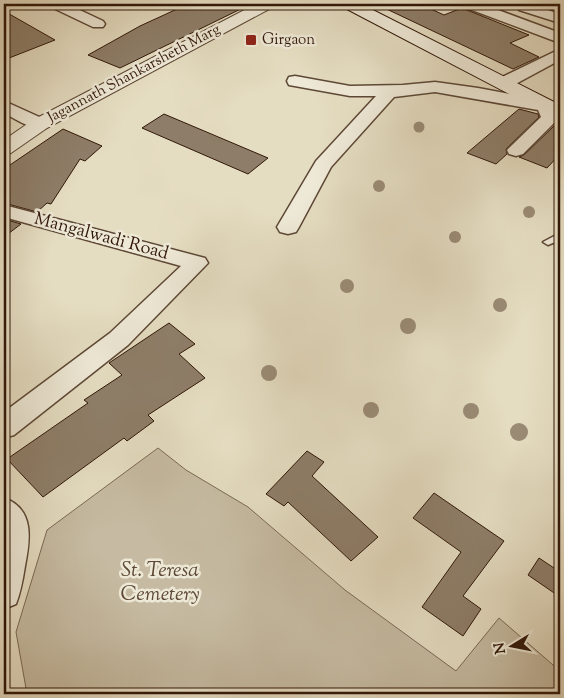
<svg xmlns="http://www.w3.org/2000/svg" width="564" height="698" viewBox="0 0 564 698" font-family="'Sorts Mill Goudy',serif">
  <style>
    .green { fill: #c6bba2; stroke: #7b6955 }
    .building { fill: #8e7e69; stroke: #301708 }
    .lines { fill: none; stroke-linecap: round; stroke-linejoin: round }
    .service-casing { stroke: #5d4836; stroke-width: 3 }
    .minor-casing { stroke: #5d4836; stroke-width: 3 }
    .tertiary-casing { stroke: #5d4836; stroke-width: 2 }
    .secondary-casing { stroke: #301708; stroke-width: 2 }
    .service { fill: #eee9d7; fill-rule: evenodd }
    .minor { fill: #eee9d7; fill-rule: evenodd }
    .tertiary { fill: #eee9d7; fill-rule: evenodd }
    .secondary { fill: #eee9d7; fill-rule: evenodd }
    .tree { fill: #9a8b75 }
    .poi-dot { fill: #8f2418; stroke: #eee9d7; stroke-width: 2 }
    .labels { text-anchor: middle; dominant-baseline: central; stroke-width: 5; stroke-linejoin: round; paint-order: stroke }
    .far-poi-label { font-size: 15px; fill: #301708; stroke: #eee9d7; text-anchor: start }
    .far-street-label { font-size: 15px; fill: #301708; stroke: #eee9d7 }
    .street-label { font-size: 18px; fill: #301708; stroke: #eee9d7 }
    .near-park-label { font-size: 21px; font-style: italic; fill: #5d4836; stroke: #eee9d7 }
  </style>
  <rect width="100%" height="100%" fill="#e5ddc2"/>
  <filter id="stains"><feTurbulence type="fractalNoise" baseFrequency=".004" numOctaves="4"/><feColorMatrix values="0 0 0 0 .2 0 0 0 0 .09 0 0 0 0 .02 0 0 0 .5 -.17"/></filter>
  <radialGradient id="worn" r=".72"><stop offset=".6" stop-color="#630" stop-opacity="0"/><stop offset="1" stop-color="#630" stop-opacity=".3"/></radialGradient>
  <path class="green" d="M158 448 186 470 248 507 345 590 456 671 499 618 560 671V694H27L16 632 47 530Z"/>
  <g class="building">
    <path d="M188 4H251L120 68 88 55 140 26Z"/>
    <path d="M376 4H420L444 15 462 8 529 35 510 43 539 57 513 69Z"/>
    <path d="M4 11 55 40 4 60Z"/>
    <path d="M519 109 538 114 539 117 506 149 507 154 496 164 467 153Z"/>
    <path d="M164 114 268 158 248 174 142 128Z"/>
    <path d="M554 126 560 128V154L547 168 519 157 524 155Z"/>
    <path d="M63 129 102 146 85 161 80 159 51 204 47 203 37 212 4 203V169Z"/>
    <path d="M4 219 21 224 4 237Z"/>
    <path d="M169 323 195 344 179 354 205 378 148 415 154 421 127 441 124 438 43 497 7 459 88 403 84 400 122 375 109 363Z"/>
    <path d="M307 451 324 462 312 476 378 537 351 561 288 502 284 506 266 494Z"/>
    <path d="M434 493 504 541 463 596 481 609 463 636 422 607 461 552 413 518Z"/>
    <path d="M539 558 560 572V597L528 575Z"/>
  </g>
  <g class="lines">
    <g class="service-casing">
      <path id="service" d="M560 233V240L548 245 543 242Z"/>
    </g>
    <g class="minor-casing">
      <g id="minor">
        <path d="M49 4H67L103 21 105 24 103 27H93L51 7Z"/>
        <path d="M462 4H482L560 33V43L464 7Z"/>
        <path d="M519 4H529L560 14V23L519 10 517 7Z"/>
        <path d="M560 49V60L510 87H498L496 83 498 79Z"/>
        <path d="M295 76 350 86 403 85 435 82 478 88 552 102 559 118 523 154 516 156 509 154 507 150 541 117 538 110 435 92 394 97 331 167 299 227 296 232 288 234 280 232 277 227 316 161 376 96H350L289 85 287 81 289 77Z"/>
        <path d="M4 101 46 120 49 124 46 128C32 131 16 119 4 113Z"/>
        <path d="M4 205 205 258 208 263 128 345 14 435 4 438V412L110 333 181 266 4 217Z"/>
        <path d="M4 498C35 509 30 540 25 566 23 579 21 591 16 604L4 609Z"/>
      </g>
    </g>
    <g class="tertiary-casing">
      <path id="tertiary" d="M256 4H275L273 7 47 128 11 153 4 155V140L33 120Z"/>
    </g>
    <g class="secondary-casing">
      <path id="secondary" d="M341 4H361L560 105V119L553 117 343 7Z"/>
    </g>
    <use href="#service" class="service"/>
    <use href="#minor" class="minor"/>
    <use href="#tertiary" class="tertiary"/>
    <use href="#secondary" class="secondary"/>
  </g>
  <g class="tree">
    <circle cx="419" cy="127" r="5.5"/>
    <circle cx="379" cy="186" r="6"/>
    <circle cx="529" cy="212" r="6"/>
    <circle cx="455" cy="237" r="6"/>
    <circle cx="347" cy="286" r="7"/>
    <circle cx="500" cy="305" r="7"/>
    <circle cx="408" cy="326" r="8"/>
    <circle cx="269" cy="373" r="8"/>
    <circle cx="371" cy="410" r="8"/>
    <circle cx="471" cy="411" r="8"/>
    <circle cx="519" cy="432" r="9"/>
  </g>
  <rect class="poi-dot" x="245" y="34" width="12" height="12" rx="2.5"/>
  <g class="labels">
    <g class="far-poi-label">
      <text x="262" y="40">Girgaon</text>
    </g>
    <g class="far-street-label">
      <text transform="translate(134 74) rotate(-28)">Jagannath Shankarsheth Marg</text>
    </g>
    <g class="street-label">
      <text transform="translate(101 237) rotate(15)">Mangalwadi Road</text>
    </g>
    <g class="near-park-label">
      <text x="160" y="571">St. Teresa<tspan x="160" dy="24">Cemetery</tspan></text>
    </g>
  </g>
  <rect width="564" height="698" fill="none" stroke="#e5ddc2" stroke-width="20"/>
  <rect x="5" y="5" width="554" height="688" fill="none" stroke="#301708" stroke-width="2.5"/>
  <rect x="10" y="10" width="544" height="678" fill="none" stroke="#301708"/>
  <g transform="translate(512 646) rotate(260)" stroke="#eee9d7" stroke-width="4" paint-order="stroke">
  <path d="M0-4L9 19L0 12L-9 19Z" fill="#301708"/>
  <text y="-8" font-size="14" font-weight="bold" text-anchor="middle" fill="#301708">N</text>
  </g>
  <rect width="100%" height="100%" filter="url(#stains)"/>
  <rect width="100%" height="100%" fill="url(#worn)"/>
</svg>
